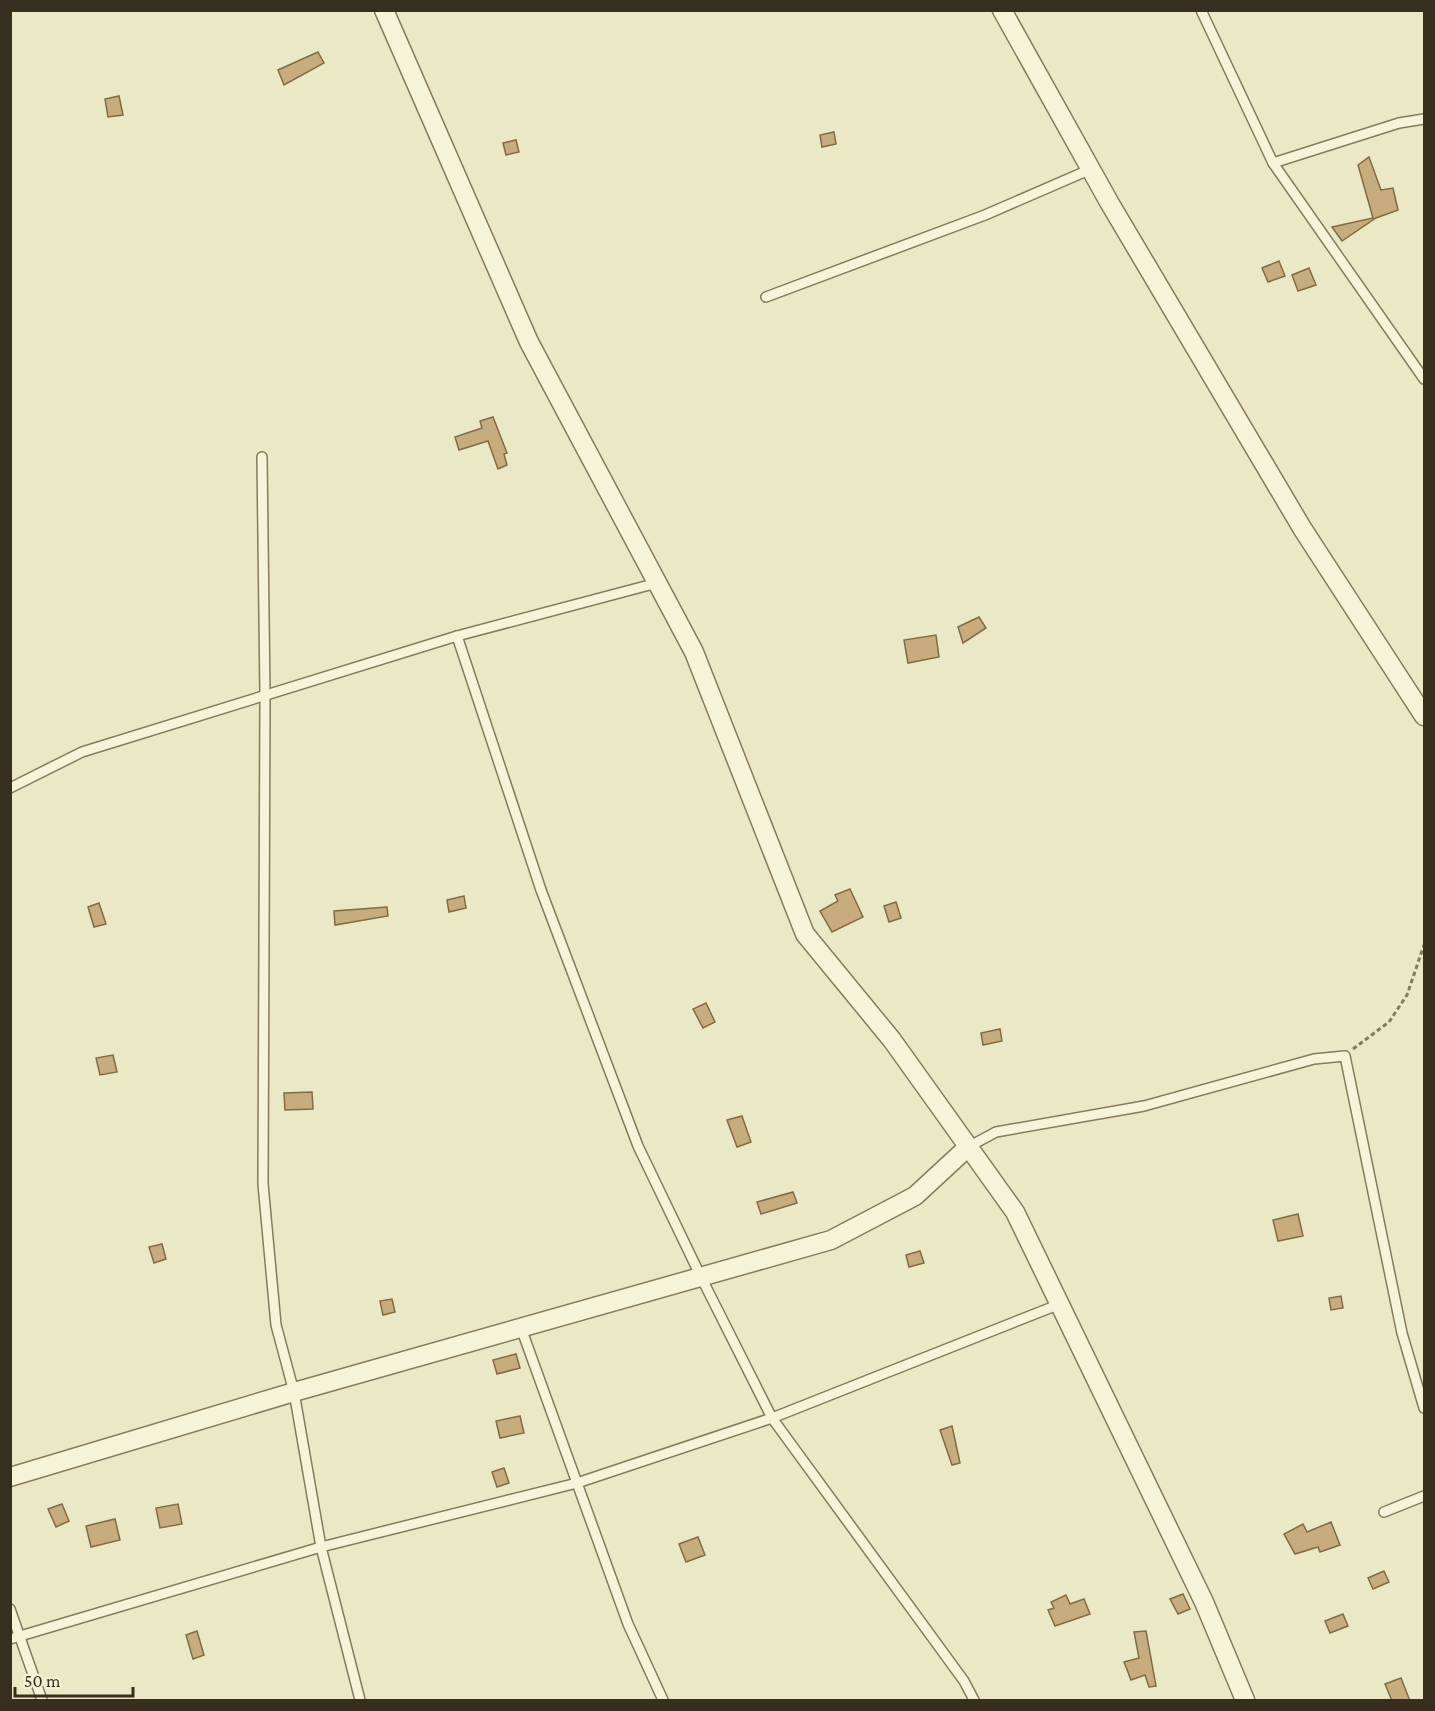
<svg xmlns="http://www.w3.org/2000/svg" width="1435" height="1711" viewBox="0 0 1435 1711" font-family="'Crimson Pro',serif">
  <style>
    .building { fill: #c7ac7e; stroke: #826b44; stroke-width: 1.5 }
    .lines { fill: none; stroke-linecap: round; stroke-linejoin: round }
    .service-casing { stroke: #857b5c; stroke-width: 12 }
    .minor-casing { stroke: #857b5c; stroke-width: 21 }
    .path { stroke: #857b5c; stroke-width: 3; stroke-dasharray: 4.5 3; stroke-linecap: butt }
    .service { stroke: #f6f4d8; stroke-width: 9 }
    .minor { stroke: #f6f4d8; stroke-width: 18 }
  </style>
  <rect width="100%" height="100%" fill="#ebe8c5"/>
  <g class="building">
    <path d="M318 52 324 63 284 85 278 70Z"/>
    <path d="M119 96 123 115 108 117 105 99Z"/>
    <path d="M834 132 836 144 822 147 820 135Z"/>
    <path d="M516 140 519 152 506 155 503 143Z"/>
    <path d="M1369 157 1381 190 1393 188 1398 210 1376 218 1342 241 1332 227 1373 218 1358 165Z"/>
    <path d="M1279 261 1285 276 1268 282 1262 268Z"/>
    <path d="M1309 268 1316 285 1298 291 1292 275Z"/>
    <path d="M493 417 507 453 504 454 507 465 498 469 488 441 459 450 455 437 482 428 480 421Z"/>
    <path d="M979 617 986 628 963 643 958 627Z"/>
    <path d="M936 635 939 657 908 663 904 640Z"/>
    <path d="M850 889 863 917 832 932 820 911 838 901 835 895Z"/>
    <path d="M464 896 466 908 449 912 447 900Z"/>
    <path d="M896 902 901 918 889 922 884 906Z"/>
    <path d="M99 903 106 924 94 927 88 907Z"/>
    <path d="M387 907 388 916 335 925 334 911Z"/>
    <path d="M706 1003 715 1022 703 1028 693 1009Z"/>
    <path d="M1000 1029 1002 1041 983 1045 981 1033Z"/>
    <path d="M113 1055 117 1072 100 1075 96 1058Z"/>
    <path d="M312 1092 313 1109 285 1110 284 1093Z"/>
    <path d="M742 1116 751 1142 737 1147 727 1120Z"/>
    <path d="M793 1192 797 1203 761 1214 757 1202Z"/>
    <path d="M1298 1214 1303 1236 1278 1241 1273 1220Z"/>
    <path d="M162 1244 166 1259 154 1263 149 1247Z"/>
    <path d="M920 1251 924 1263 909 1267 906 1255Z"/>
    <path d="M1341 1296 1343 1308 1331 1310 1329 1298Z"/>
    <path d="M392 1299 395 1312 383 1315 380 1301Z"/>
    <path d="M516 1354 520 1368 497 1374 493 1360Z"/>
    <path d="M520 1416 524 1433 500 1438 496 1421Z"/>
    <path d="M952 1426 960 1463 952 1465 940 1430Z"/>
    <path d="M504 1468 509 1483 497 1487 492 1472Z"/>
    <path d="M62 1504 69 1521 56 1527 48 1509Z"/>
    <path d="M178 1504 182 1524 160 1528 156 1508Z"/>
    <path d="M115 1519 120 1540 91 1547 86 1526Z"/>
    <path d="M1331 1522 1340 1545 1320 1552 1318 1547 1295 1554 1284 1534 1303 1524 1307 1532Z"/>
    <path d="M698 1537 705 1555 686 1562 679 1544Z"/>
    <path d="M1384 1571 1389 1582 1373 1589 1368 1578Z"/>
    <path d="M1183 1594 1190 1609 1178 1614 1170 1599Z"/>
    <path d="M1066 1595 1070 1604 1084 1599 1090 1614 1055 1626 1048 1610 1054 1608 1051 1602Z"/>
    <path d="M1343 1614 1348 1626 1330 1633 1325 1621Z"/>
    <path d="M197 1631 204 1655 193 1659 186 1635Z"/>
    <path d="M1146 1631 1156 1686 1149 1687 1145 1675 1131 1680 1124 1662 1139 1658 1134 1632Z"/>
    <path d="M1401 1678 1410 1701H1392L1385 1684Z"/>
  </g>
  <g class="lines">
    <g class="service-casing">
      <g id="service">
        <path d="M1201 10 1273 163 1424 379"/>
        <path d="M1273 163 1399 123 1424 119"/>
        <path d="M766 297 985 215 1091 169"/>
        <path d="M262 457 265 696 263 1184 276 1325 294 1392 321 1547 360 1700"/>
        <path d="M457 636 541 890 638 1146 701 1277 772 1418 964 1681 974 1700"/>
        <path d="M10 788 82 752 457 636 657 583"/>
        <path d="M968 1147 996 1132 1144 1106 1314 1059 1345 1056 1402 1333 1424 1408"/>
        <path d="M521 1328 628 1624 663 1700"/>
        <path d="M1384 1512 1424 1496"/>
        <path d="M10 1609 42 1700"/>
        <path d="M10 1639 321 1547 577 1483 772 1418 1060 1304"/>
      </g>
    </g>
    <g class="minor-casing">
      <g id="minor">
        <path d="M384 10 529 342 694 652 805 934 892 1040 1015 1212 1204 1602 1245 1700"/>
        <path d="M1002 10 1109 202 1302 528 1424 716"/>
        <path d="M10 1477 294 1392 831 1240 915 1196 968 1147"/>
      </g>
    </g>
    <path class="path" d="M1353 1049 1389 1022 1407 995 1424 945"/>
    <use href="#service" class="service"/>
    <use href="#minor" class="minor"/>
  </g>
  <rect width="1435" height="1711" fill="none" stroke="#362f1f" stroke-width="24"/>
  <path d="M15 1687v9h118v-9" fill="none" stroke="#362f1f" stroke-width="3"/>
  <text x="24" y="1687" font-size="18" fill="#362f1f" stroke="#f3f1d4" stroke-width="4.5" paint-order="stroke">50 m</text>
</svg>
